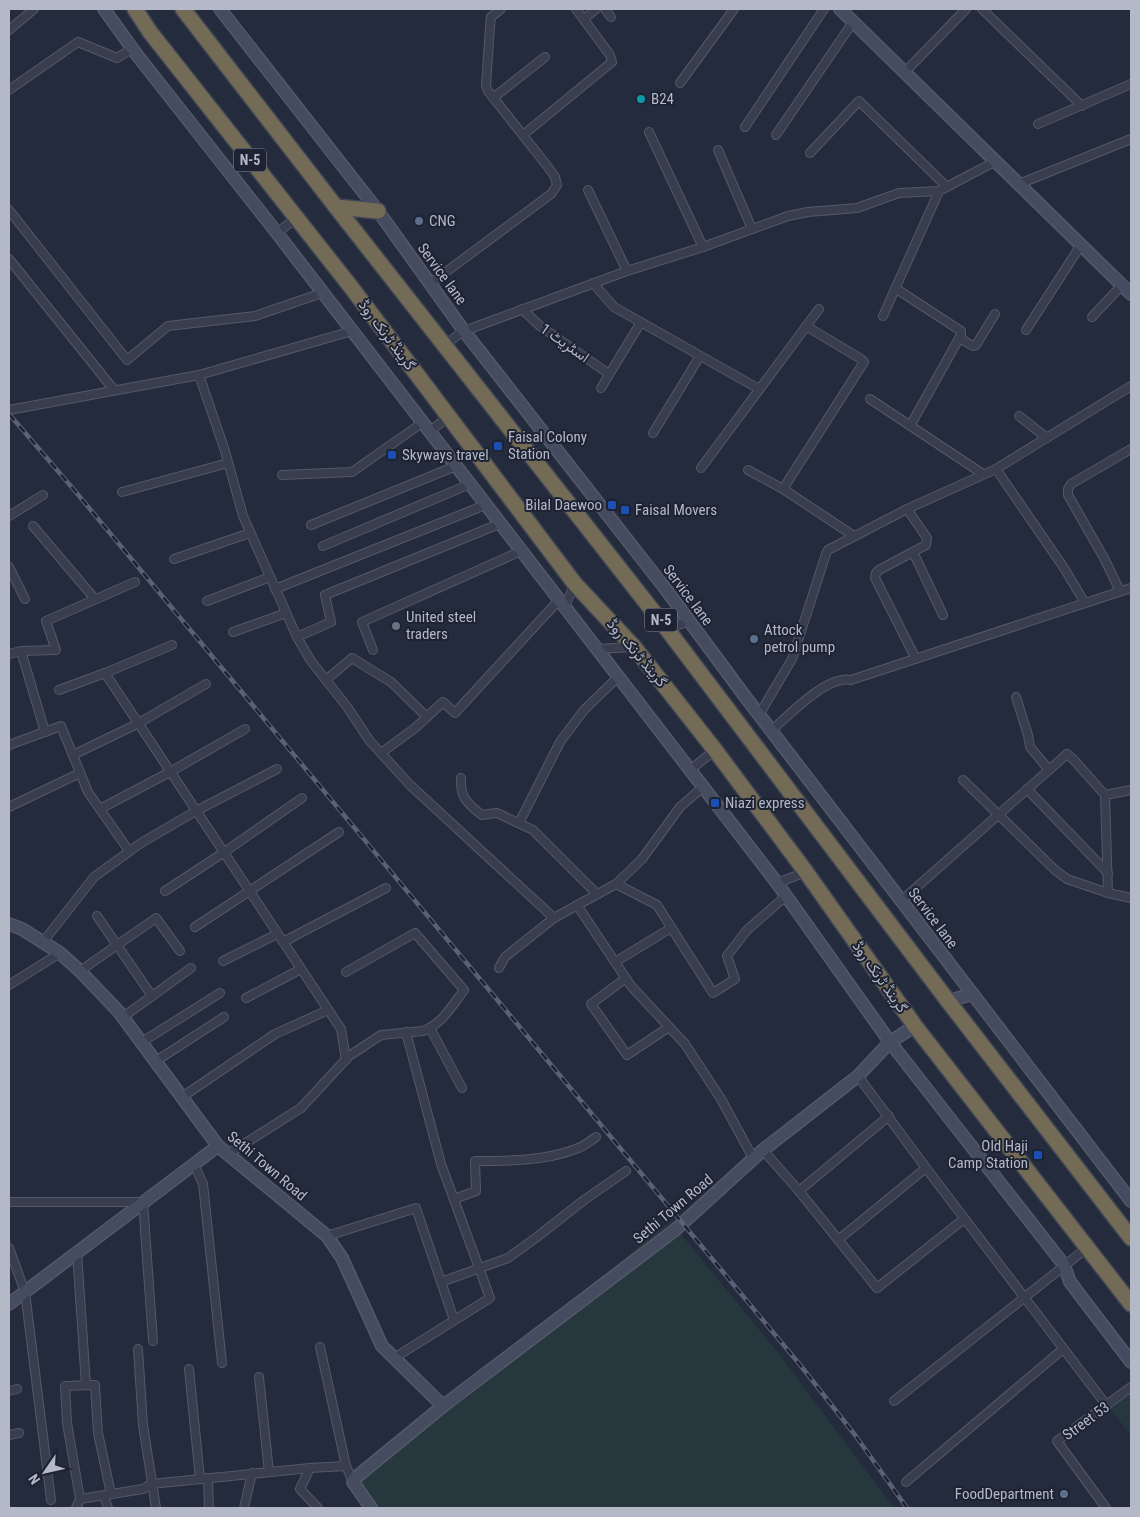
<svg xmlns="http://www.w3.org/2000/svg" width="1140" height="1517" viewBox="0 0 1140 1517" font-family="'Roboto Condensed',Vazirmatn,sans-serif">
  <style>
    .green { fill: #26383e }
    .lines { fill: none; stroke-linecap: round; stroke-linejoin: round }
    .street-casing { stroke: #535968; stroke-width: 10 }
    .secondary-casing { stroke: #535968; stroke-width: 14 }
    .highway-casing { stroke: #404655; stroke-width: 18 }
    .street { stroke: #383e4d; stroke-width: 8 }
    .secondary { stroke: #464c60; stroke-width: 11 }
    .highway { stroke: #736b55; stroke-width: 15 }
    .rail-casing { stroke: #5a6174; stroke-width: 4.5 }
    .rail { stroke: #1d2332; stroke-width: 2.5; stroke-dasharray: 8; stroke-linecap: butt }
    .culture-dot { fill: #0f9aa8; stroke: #1d2332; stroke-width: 2 }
    .service-dot { fill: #5c6f8a; stroke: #1d2332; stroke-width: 2 }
    .transit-dot { fill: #1a4fb4; stroke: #1d2332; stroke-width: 2 }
    .worship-dot { fill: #6b7280; stroke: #1d2332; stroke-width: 2 }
    .labels { text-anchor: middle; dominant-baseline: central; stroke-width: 4; stroke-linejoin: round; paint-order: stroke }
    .shield { fill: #1d2332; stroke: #878c9b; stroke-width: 1 }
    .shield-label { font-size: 14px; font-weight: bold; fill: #b4b9c8 }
    .poi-label { font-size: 15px; fill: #b4b9c8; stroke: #1d2332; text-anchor: start }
    .street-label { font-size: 15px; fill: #b4b9c8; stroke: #1d2332 }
  </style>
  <rect width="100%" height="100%" fill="#242b3d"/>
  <g class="green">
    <path d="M670 1221 780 1355 894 1508H372L353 1482Z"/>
    <path d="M1131 1391V1436L1110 1408Z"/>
  </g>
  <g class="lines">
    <g class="street-casing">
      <g id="street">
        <path d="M605 9 611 17"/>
        <path d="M982 9 1082 106"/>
        <path d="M584 19 596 9"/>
        <path d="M9 30 34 9"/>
        <path d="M905 72 966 9"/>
        <path d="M680 83 734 9"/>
        <path d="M9 90 78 42 117 58 133 48"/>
        <path d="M493 98 545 57"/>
        <path d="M1038 124 1131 84"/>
        <path d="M745 127 824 9"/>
        <path d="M649 132 703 247"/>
        <path d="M523 135 612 62 610 55 576 9"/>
        <path d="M776 135 853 22"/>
        <path d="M718 150 752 229"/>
        <path d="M810 153 859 101 947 187"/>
        <path d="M1019 184 1131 139"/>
        <path d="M588 190 627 271"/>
        <path d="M9 210 127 360 168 326 255 316 322 293"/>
        <path d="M277 233 296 218"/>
        <path d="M9 259 114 390"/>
        <path d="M431 283 551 194 557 185 555 177 548 167 488 91 486 86 490 26 491 17 501 9"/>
        <path d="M593 283 614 307 759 389"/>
        <path d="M895 288 961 331V335L910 426"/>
        <path d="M522 309 540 326 609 374"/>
        <path d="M883 316 939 191"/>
        <path d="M1092 317 1122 285"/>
        <path d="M1026 330 1081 245"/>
        <path d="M959 338 973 346 976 345 995 314"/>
        <path d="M444 345 464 331 627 271 703 247 788 216 808 212 857 208 899 193 939 191 996 161"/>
        <path d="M199 375 225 451 243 516 297 637 311 661 348 708 369 740 410 785 554 918"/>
        <path d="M601 388 641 322"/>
        <path d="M870 399 983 474"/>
        <path d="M9 410 199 375 352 331"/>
        <path d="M1019 416 1047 438"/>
        <path d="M429 432 448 417"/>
        <path d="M653 433 700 356"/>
        <path d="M701 468 819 309"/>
        <path d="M996 469 1064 568 1085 603"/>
        <path d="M748 470 783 489 854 536"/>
        <path d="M282 475 352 472 422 423"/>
        <path d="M783 489 864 362 861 359 806 326"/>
        <path d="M122 492 228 463"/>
        <path d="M907 509 927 538 926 545 879 570 876 573 875 578 916 659"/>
        <path d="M9 516 43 495"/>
        <path d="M311 525 456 466"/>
        <path d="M33 526 95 599"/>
        <path d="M323 546 470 484"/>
        <path d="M913 552 943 615"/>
        <path d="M174 559 250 533"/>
        <path d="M9 567 25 599"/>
        <path d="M275 589 485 505"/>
        <path d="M1120 591 1104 558 1068 495V489L1071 484 1131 449"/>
        <path d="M207 601 270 577"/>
        <path d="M564 608 575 584"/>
        <path d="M667 629 689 621"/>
        <path d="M233 632 286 613"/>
        <path d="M297 637 331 622 325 595 499 524"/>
        <path d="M597 649 634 647"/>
        <path d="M373 650 362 622 521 551"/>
        <path d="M21 651 45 732"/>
        <path d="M9 654 21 651 56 650 46 621 135 582"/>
        <path d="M105 673 341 1029 346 1060"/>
        <path d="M326 680 352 658 391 682 427 717"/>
        <path d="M59 690 105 673 172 645"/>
        <path d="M1016 697 1028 735 1030 747 1049 770"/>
        <path d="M759 715 792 659 826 554 828 550 907 509 996 469 1131 386"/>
        <path d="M771 731C789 715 827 675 851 680L1131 588"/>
        <path d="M9 745 61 726 88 792 129 851"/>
        <path d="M381 753 415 728 443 702 455 713 558 601"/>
        <path d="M73 755 137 724 206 684"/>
        <path d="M690 770 715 750"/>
        <path d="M461 778C460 798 468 804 482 815L497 813 533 830 596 893"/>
        <path d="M963 780 1055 870 1067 879 1108 893 1105 795"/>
        <path d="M1027 789 1108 873"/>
        <path d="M9 807 80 773"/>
        <path d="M100 809 170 772 245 729"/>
        <path d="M519 823 560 742 584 710 618 677"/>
        <path d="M777 883 806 872"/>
        <path d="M616 884 642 859 680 807 703 787"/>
        <path d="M165 891 223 853 302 798"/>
        <path d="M1108 893 1131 898"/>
        <path d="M901 901 1067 754 1073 759 1105 795 1131 790"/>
        <path d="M577 905 631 986 685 1044 721 1099 753 1158"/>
        <path d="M97 916 152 996"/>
        <path d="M195 927 339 832"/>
        <path d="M43 942 94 877 141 843 196 811 277 769"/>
        <path d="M283 942 386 888"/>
        <path d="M223 961 277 934"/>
        <path d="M615 962 671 928"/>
        <path d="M499 968 505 957 554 918 616 884 657 905 713 993 735 979 727 956 747 930 786 896"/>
        <path d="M80 971 156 918 180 951"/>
        <path d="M626 978 591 1004 627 1055 669 1027"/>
        <path d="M9 985 60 953"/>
        <path d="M246 998 301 969"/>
        <path d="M123 1017 191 968"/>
        <path d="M430 1028 462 1088"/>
        <path d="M142 1042 220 993"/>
        <path d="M156 1061 224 1017"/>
        <path d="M858 1076 926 1168 1107 1406"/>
        <path d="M182 1097 275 1034 328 1010"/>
        <path d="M763 1150 799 1191 877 1288 964 1219"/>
        <path d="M228 1154 301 1108 349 1056 381 1035 423 1031C442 1024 452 1006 464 990L415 933 346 972"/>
        <path d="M194 1164 203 1184 222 1363"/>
        <path d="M799 1191 889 1116"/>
        <path d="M454 1199 476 1191 475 1161C509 1161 544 1161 576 1149 583 1147 590 1141 596 1137"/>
        <path d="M9 1202H143L153 1341"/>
        <path d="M327 1236 416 1208 454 1320"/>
        <path d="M838 1240 926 1168"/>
        <path d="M9 1248 25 1292 51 1500"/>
        <path d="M77 1252 86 1385"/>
        <path d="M441 1282 508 1258 537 1237 584 1200 626 1171"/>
        <path d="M320 1347 346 1466"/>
        <path d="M138 1349 143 1425 156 1508"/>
        <path d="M394 1358 490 1298 441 1164 406 1032"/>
        <path d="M189 1369 200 1479"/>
        <path d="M259 1377 269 1472"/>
        <path d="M9 1391 17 1389"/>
        <path d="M894 1401 1088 1247"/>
        <path d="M9 1435 19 1433"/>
        <path d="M310 1468 300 1489 318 1508"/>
        <path d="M208 1478 209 1508"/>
        <path d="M906 1482 1063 1349"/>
        <path d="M104 1496 108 1508"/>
        <path d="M80 1499 143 1489 151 1484 310 1468 346 1466 353 1482"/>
        <path d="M76 1508 80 1499 67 1423 65 1386 95 1385 98 1433 111 1494"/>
        <path d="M244 1508 252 1473"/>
        <path d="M1106 1508 1057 1441 1131 1387"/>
      </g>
    </g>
    <g class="secondary-casing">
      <g id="secondary">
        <path d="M104 9 137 55 277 233 777 883 890 1042 1064 1265 1070 1282 1131 1362"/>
        <path d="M220 9 378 211 464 331 664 587 747 699 1131 1201"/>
        <path d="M840 9 1131 294"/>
        <path d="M9 924 22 929 60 953 80 971 119 1012 218 1146 327 1236 342 1258 382 1346 443 1406"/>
        <path d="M948 1001 973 994"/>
        <path d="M9 1304 218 1146"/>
        <path d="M371 1508 353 1482 354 1479 443 1406 675 1230 763 1150 858 1076 890 1042 915 1026"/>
      </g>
    </g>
    <g class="highway-casing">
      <g id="highway">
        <path d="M135 9 150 32 351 287 575 584 634 647 715 750 806 872 915 1026 1131 1304"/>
        <path d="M183 9 336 207 667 629 948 1001 1131 1238"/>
        <path d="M336 207 378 211"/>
      </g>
    </g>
    <use href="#street" class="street"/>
    <use href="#secondary" class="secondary"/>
    <use href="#highway" class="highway"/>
    <g class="rail-casing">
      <path id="rail" d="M9 414 75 491 801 1366 855 1435 907 1508"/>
    </g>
    <use href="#rail" class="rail"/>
  </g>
  <circle class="culture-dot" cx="641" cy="99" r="5"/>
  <g class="service-dot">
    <circle cx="419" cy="221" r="5"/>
    <circle cx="754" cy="639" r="5"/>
    <circle cx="1064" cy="1494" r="5"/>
  </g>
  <g class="transit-dot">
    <rect x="493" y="441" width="10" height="10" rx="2.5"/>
    <rect x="387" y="450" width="10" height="10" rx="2.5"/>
    <rect x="607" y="500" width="10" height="10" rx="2.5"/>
    <rect x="620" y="505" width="10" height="10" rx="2.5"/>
    <rect x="710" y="798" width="10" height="10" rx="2.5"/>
    <rect x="1033" y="1150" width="10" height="10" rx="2.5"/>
  </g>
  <circle class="worship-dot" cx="396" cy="626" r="5"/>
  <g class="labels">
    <g class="shield">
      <rect x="234" y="148.5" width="32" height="23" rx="4"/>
      <rect x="645" y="608.5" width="32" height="23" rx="4"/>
    </g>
    <g class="shield-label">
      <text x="250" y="160">N-5</text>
      <text x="661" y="620">N-5</text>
    </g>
    <g class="poi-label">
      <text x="651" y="99">B24</text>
      <text x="429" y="221">CNG</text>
      <text x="508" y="437">Faisal Colony<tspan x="508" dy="17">Station</tspan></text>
      <text x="402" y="455">Skyways travel</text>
      <text x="602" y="505" text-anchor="end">Bilal Daewoo</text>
      <text x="635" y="510">Faisal Movers</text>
      <text x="406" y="617">United steel<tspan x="406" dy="17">traders</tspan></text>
      <text x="764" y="630">Attock<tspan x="764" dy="17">petrol pump</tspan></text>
      <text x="725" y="803">Niazi express</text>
      <text x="1028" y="1146" text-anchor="end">Old Haji<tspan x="1028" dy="17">Camp Station</tspan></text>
      <text x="1054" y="1494" text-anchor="end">FoodDepartment</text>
    </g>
    <g class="street-label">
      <text transform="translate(442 274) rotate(54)">Service lane</text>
      <text transform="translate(387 335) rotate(53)">گرینڈ ٹرنک روڈ</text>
      <text transform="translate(565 343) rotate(35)">اسٹریٹ 1</text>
      <text transform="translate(688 595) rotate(53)">Service lane</text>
      <text transform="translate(637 653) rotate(50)">گرینڈ ٹرنک روڈ</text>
      <text transform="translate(933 918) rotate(53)">Service lane</text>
      <text transform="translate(880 977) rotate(55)">گرینڈ ٹرنک روڈ</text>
      <text transform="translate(267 1166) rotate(40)">Sethi Town Road</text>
      <text transform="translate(673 1209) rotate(-40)">Sethi Town Road</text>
      <text transform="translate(1086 1421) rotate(-36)">Street 53</text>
    </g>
  </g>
  <rect width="1140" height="1517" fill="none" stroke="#b4b9c8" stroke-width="20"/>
  <g transform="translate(45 1472) rotate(236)" stroke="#1d2332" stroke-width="4" paint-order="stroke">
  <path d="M0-4L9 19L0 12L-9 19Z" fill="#b4b9c8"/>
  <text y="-8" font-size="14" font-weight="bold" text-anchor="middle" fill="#b4b9c8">N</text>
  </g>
</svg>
